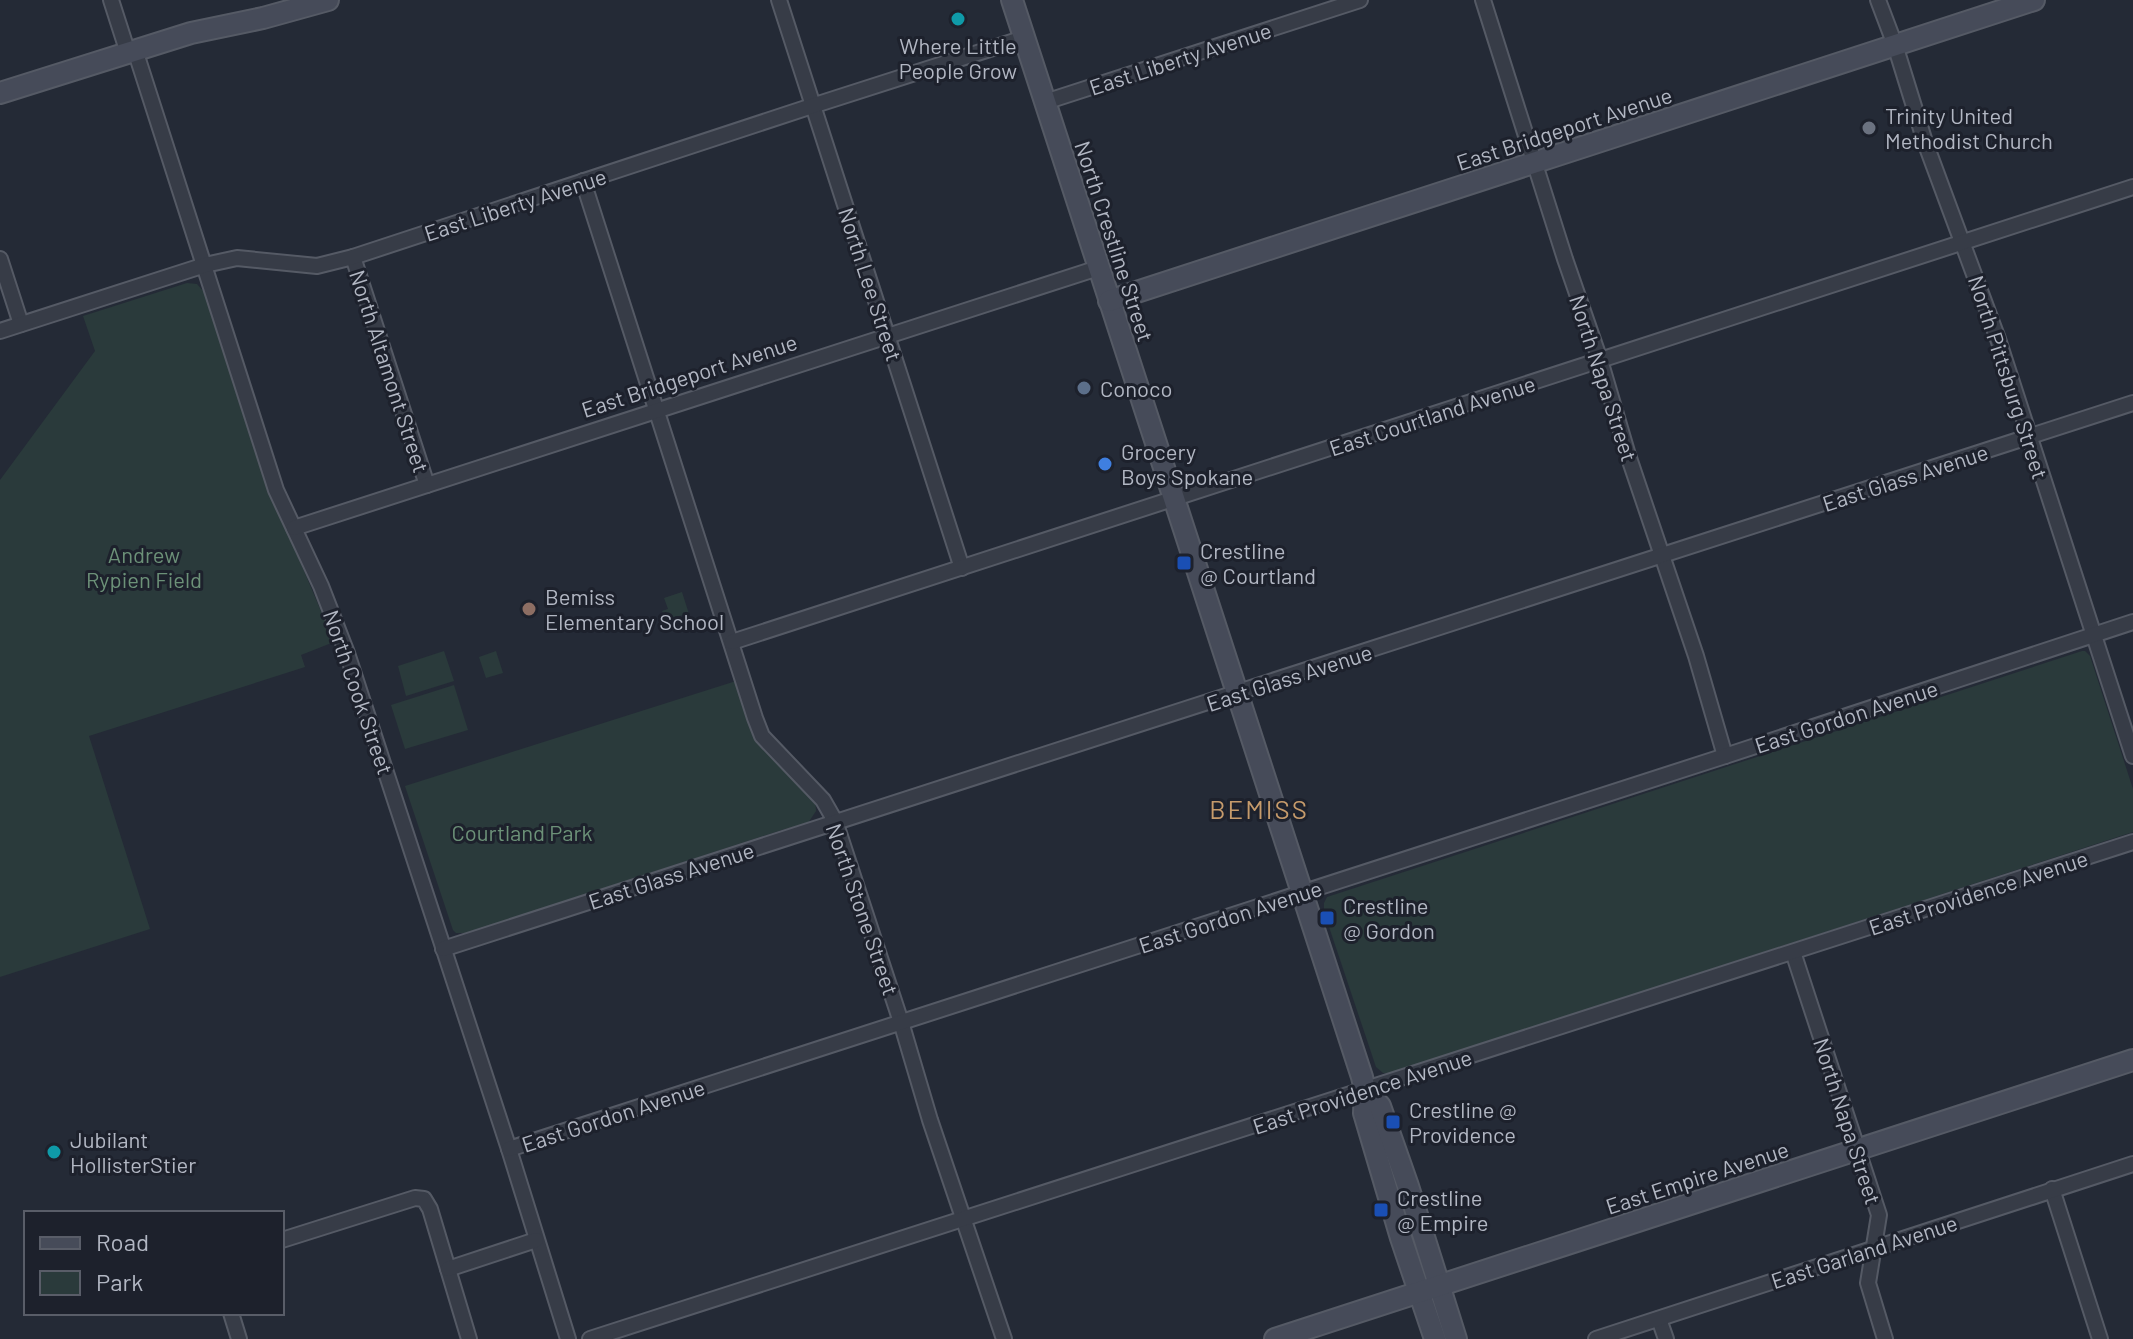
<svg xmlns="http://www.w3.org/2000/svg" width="2133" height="1339" viewBox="0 0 2133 1339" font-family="Barlow,sans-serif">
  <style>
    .green { fill: #2a3a3b }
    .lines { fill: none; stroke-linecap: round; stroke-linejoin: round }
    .street-casing { stroke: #555a65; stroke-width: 18 }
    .secondary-casing { stroke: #555a65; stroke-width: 24 }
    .street { stroke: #373c47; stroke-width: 14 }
    .secondary { stroke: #464b59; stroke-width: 20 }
    .culture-dot { fill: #0f9aa8; stroke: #1d212c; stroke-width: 3 }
    .worship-dot { fill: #6b7280; stroke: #1d212c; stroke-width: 3 }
    .service-dot { fill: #5c6f8a; stroke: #1d212c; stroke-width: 3 }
    .shop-dot { fill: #3f7fe0; stroke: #1d212c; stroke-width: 3 }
    .transit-dot { fill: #1a4fb4; stroke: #1d212c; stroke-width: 3 }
    .education-dot { fill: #8d6e63; stroke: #1d212c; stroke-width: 3 }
    .labels { text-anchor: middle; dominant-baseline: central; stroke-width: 6; stroke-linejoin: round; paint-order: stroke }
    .poi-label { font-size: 22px; fill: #b2b7c3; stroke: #1d212c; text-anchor: start }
    .street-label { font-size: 22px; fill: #b2b7c3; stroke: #1d212c }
    .park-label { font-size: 22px; fill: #6c9178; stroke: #1d212c }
    .quarter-label { font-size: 26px; letter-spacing: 2px; fill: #c69b6b; stroke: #1d212c }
  </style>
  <rect width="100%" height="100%" fill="#242a36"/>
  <g class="green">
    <path d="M187 283 197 284 205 293 267 483 334 642 301 655 305 667 89 736 150 929 0 977V480L95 351 83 316Z"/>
    <path d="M682 592 689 614 665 619 662 611 668 609 664 598Z"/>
    <path d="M444 651 454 681 406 696 398 666Z"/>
    <path d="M496 651 503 673 486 678 479 657Z"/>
    <path d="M2082 651H2085L2090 656 2133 789V832L1392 1073H1383L1376 1067 1324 912V903L1327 897Z"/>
    <path d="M736 681C745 709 750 733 770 755 778 764 786 775 796 783 808 793 816 792 816 811L806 826 785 829 467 933H456L453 930 405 786Z"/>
    <path d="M454 685 468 730 405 749 391 705Z"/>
  </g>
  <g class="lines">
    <g class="street-casing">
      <g id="street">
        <path d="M111 0 128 53"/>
        <path d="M779 0 962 568"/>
        <path d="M1483 0 1565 259 1600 360 1628 455 1696 656 1725 756"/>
        <path d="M1878 0 1895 45 1925 142 1998 339 2133 756"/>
        <path d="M135 50 276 490 321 586 347 653 509 1149 568 1339"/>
        <path d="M1045 102 1360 0"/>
        <path d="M583 181 755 718 762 736 823 800 835 821 901 1022 930 1120 1004 1339"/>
        <path d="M353 257 427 485"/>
        <path d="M0 259 21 324"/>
        <path d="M0 331 205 265 237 258 317 266 353 257 812 106 1024 38"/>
        <path d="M294 528 1098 268"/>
        <path d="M732 642 2133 187"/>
        <path d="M443 949 2133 403"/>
        <path d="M1793 952 1879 1215 1868 1283 1885 1339"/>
        <path d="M509 1149 1725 756 2133 622"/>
        <path d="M2052 1189 2100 1339"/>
        <path d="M282 1240 415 1198 424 1199 430 1209 469 1339"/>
        <path d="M448 1269 536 1240"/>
        <path d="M231 1313 239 1339"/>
        <path d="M1659 1319 1666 1339"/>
        <path d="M590 1339 2133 842"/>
        <path d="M1596 1339 2133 1164"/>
      </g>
    </g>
    <g class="secondary-casing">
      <g id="secondary">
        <path d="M1012 0 1362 1077 1365 1090 1364 1113 1401 1238 1435 1339"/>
        <path d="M0 93 191 33 263 18 328 0"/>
        <path d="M1109 301 2034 0"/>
        <path d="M1365 1090 1380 1106 1408 1186 1456 1339"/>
        <path d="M1275 1339 2133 1060"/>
      </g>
    </g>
    <use href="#street" class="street"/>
    <use href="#secondary" class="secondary"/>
  </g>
  <g class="culture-dot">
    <circle cx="958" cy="19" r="8"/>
    <circle cx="54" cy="1152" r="8"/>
  </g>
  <circle class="worship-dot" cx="1869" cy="128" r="8"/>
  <circle class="service-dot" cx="1084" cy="388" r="8"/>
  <circle class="shop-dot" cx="1105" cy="464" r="8"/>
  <g class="transit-dot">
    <rect x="1176" y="555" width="16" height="16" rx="4"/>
    <rect x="1319" y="910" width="16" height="16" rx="4"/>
    <rect x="1385" y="1114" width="16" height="16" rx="4"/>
    <rect x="1373" y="1202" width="16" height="16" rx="4"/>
  </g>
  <circle class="education-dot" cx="529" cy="609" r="8"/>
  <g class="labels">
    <g class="poi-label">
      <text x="958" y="45" text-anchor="middle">Where Little<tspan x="958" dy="25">People Grow</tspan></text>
      <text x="1885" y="115">Trinity United<tspan x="1885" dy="25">Methodist Church</tspan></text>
      <text x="1100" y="388">Conoco</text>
      <text x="1121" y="451">Grocery<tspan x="1121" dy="25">Boys Spokane</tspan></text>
      <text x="1200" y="550">Crestline<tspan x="1200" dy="25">@ Courtland</tspan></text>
      <text x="545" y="596">Bemiss<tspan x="545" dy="25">Elementary School</tspan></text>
      <text x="1343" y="905">Crestline<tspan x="1343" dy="25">@ Gordon</tspan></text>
      <text x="1409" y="1109">Crestline @<tspan x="1409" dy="25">Providence</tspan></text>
      <text x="70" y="1139">Jubilant<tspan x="70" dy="25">HollisterStier</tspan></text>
      <text x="1397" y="1197">Crestline<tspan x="1397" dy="25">@ Empire</tspan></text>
    </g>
    <g class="street-label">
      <text transform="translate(1180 58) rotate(-18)">East Liberty Avenue</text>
      <text transform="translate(1564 128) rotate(-18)">East Bridgeport Avenue</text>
      <text transform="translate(515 204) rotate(-18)">East Liberty Avenue</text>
      <text transform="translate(1115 241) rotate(72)">North Crestline Street</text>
      <text transform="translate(871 284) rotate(72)">North Lee Street</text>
      <text transform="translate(390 371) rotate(72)">North Altamont Street</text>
      <text transform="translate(689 375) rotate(-18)">East Bridgeport Avenue</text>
      <text transform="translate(2009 377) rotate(72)">North Pittsburg Street</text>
      <text transform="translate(1604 378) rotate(72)">North Napa Street</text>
      <text transform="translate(1432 415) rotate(-18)">East Courtland Avenue</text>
      <text transform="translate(1905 477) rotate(-18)">East Glass Avenue</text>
      <text transform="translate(1289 677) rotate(-18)">East Glass Avenue</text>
      <text transform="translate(359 692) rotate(71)">North Cook Street</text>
      <text transform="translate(1846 716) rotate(-18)">East Gordon Avenue</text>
      <text transform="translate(671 875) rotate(-18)">East Glass Avenue</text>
      <text transform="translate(1978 892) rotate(-18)">East Providence Avenue</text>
      <text transform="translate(863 909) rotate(71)">North Stone Street</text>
      <text transform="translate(1230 916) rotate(-18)">East Gordon Avenue</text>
      <text transform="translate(1362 1091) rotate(-18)">East Providence Avenue</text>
      <text transform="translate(613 1115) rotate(-18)">East Gordon Avenue</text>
      <text transform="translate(1848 1121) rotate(72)">North Napa Street</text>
      <text transform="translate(1697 1177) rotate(-18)">East Empire Avenue</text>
      <text transform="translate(1864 1251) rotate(-18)">East Garland Avenue</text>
    </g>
    <g class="park-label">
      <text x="144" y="554">Andrew<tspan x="144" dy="25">Rypien Field</tspan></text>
      <text x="522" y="832">Courtland Park</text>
    </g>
    <g class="quarter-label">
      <text x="1259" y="808">BEMISS</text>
    </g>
  </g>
  <rect x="24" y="1211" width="260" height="104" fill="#1d212c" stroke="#595d68" stroke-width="2"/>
  <rect x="40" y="1237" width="40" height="12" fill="#464b59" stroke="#595d68" stroke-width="2"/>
  <text x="96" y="1251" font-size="24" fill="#b2b7c3">Road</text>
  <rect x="40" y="1271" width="40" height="24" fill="#2a3a3b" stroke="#595d68" stroke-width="2"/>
  <text x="96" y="1291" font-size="24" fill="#b2b7c3">Park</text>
</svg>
